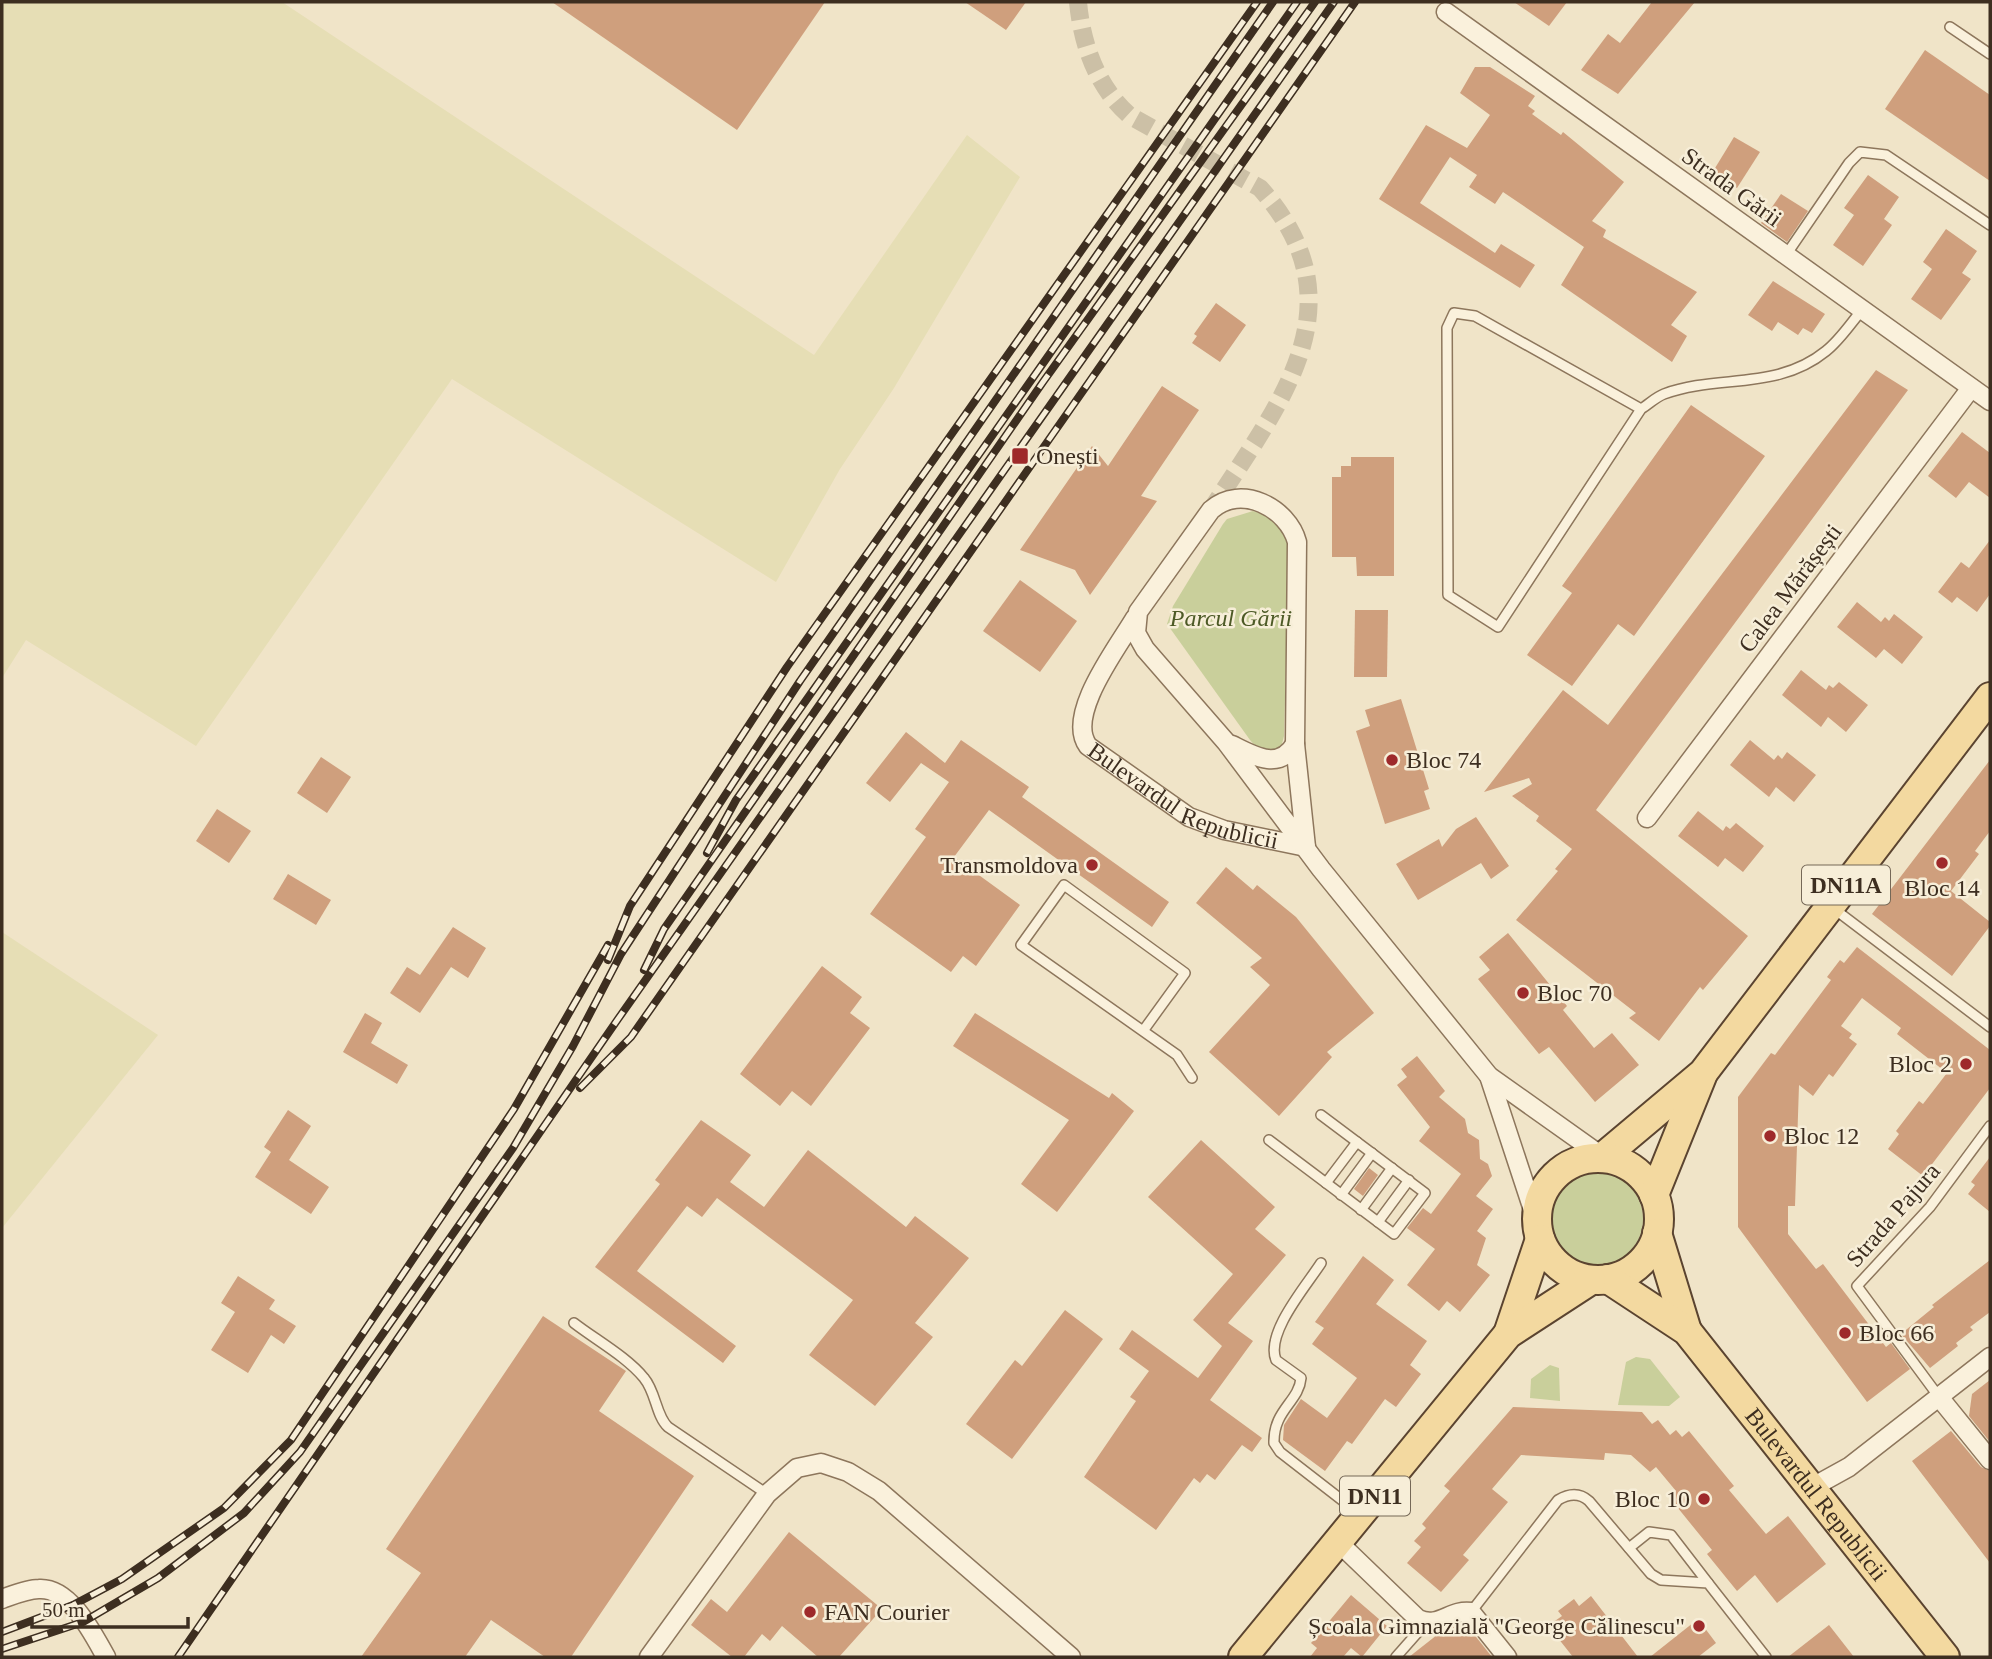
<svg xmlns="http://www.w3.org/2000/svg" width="1992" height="1659" viewBox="0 0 1992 1659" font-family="'Times New Roman',serif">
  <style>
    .farmland { fill: #e6deb5 }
    .green { fill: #c9cf9b }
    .building { fill: #cf9f7d }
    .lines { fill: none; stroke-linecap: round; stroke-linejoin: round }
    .street-tunnel { stroke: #ccc0a6; stroke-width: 18; stroke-dasharray: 18 9; stroke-linecap: butt }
    .lane-casing { stroke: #8d765c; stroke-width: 12 }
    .street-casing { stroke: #8d765c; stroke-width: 21 }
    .primary-casing { stroke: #5b4430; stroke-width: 32 }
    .lane { stroke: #faf1dc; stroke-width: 9 }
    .street { stroke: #faf1dc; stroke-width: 18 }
    .primary { stroke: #f3d9a0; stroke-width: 28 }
    .rail-casing { stroke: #3d2e20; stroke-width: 8 }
    .rail { stroke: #f7eed8; stroke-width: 5; stroke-dasharray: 16; stroke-linecap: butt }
    .poi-dot { fill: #9e2a2b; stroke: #f7eed8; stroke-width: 2.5 }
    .labels { text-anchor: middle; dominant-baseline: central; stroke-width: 5; stroke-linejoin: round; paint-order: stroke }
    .shield { fill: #f7eed8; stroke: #756857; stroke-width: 2 }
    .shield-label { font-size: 23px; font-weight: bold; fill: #3d2e20 }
    .street-label { font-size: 24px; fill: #3d2e20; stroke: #f7eed8 }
    .poi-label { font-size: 24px; fill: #3d2e20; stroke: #f7eed8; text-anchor: start }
    .park-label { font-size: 24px; font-style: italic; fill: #4d5a26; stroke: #f7eed8 }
  </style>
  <rect width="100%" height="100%" fill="#f0e4c8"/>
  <g class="farmland">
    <path d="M2 2H282L814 355 967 135 1020 177 894 388 840 469 776 582 452 379 196 746 26 640 2 678Z"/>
    <path d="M2 932 158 1035 2 1228Z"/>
  </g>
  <g class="green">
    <path d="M1253 511 1272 517 1289 540 1284 736 1282 744 1273 752 1258 749 1250 740 1167 624 1173 606 1223 524 1227 519Z"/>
    <circle cx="1596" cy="1219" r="47"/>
    <path d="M1636 1357 1650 1359 1680 1397 1669 1406 1618 1405 1626 1362Z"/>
    <path d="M1550 1365 1559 1368 1560 1401 1530 1398 1531 1379Z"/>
  </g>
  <g class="building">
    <path d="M552 2H825L737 130Z"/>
    <path d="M965 2H1026L1006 30Z"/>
    <path d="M1514 2H1567L1549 26Z"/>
    <path d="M1652 2H1695L1618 94 1581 70 1608 34 1620 43Z"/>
    <path d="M1925 50 1990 95V181L1885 109Z"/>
    <path d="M1475 67H1490L1535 96 1528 106 1535 111 1532 114 1561 135 1563 132 1624 182 1592 221 1606 230 1603 237 1697 292 1671 325 1687 336 1672 362 1561 285 1584 247 1503 192 1495 204 1469 187 1477 175 1450 157 1420 203 1495 253 1501 244 1535 265 1520 288 1379 199 1426 125 1467 148 1490 115 1460 93Z"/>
    <path d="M1734 137 1760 152 1737 188 1712 173Z"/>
    <path d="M1868 175 1899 197 1884 219 1892 225 1863 266 1833 245 1854 215 1844 208Z"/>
    <path d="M1781 194 1808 211 1787 242 1761 223Z"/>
    <path d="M1946 229 1977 251 1962 273 1971 279 1941 320 1911 299 1932 269 1923 262Z"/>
    <path d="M1773 281 1825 314 1812 333 1803 328 1798 335 1778 322 1772 331 1748 315Z"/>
    <path d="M1216 303 1246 325 1220 362 1192 343 1197 336 1194 334Z"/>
    <path d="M1876 370 1908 390 1596 810 1748 936 1703 990 1700 987 1659 1041 1629 1018 1636 1013 1516 920 1558 871 1555 869 1572 849 1536 821 1539 816 1512 796 1532 784 1529 778 1484 792 1563 690 1608 725Z"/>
    <path d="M1162 386 1199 410 1141 496 1157 501 1090 595 1075 570 1020 550 1092 446 1108 466Z"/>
    <path d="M1691 405 1765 456 1634 636 1618 624 1572 686 1527 655 1572 593 1562 586Z"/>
    <path d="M1962 432 1990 453V498L1969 482 1956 498 1928 476Z"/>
    <path d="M1351 457H1394V576H1357L1356 557H1332V477H1341V466H1351Z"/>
    <path d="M1990 540V594L1977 612 1957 597 1952 603 1938 592 1961 562 1969 568Z"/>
    <path d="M1020 580 1077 621 1040 672 983 631Z"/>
    <path d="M1857 602 1881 622 1885 617 1889 621 1894 614 1923 637 1902 664 1884 649 1876 658 1837 627Z"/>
    <path d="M1355 610H1388L1387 677H1354Z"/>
    <path d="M1801 670 1826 690 1829 685 1833 688 1839 682 1868 705 1846 732 1828 717 1821 727 1782 695Z"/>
    <path d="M1401 699 1429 789 1424 791 1430 809 1385 824 1356 731 1370 726 1365 710Z"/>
    <path d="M906 732 945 763 961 740 1029 787 1022 797 1169 902 1152 927 989 810 954 857 1020 905 976 966 963 956 951 972 870 914 926 837 915 829 949 782 921 763 890 802 866 783Z"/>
    <path d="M1750 740 1774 760 1778 755 1782 759 1787 752 1816 775 1794 802 1776 787 1769 797 1730 765Z"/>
    <path d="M321 757 351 777 327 813 297 793Z"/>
    <path d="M1990 760V831L1975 851 1979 854 1951 891 1990 922V926L1952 976 1872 914Z"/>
    <path d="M217 809 251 831 229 863 196 841Z"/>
    <path d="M1698 811 1723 831 1726 826 1730 829 1736 823 1764 846 1743 872 1725 858 1718 867 1678 836Z"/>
    <path d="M1476 817 1509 866 1491 879 1481 863 1418 900 1396 864 1439 839 1442 847 1456 829Z"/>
    <path d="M1226 867 1253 890 1257 885 1296 917 1374 1013 1327 1052 1332 1057 1279 1116 1209 1052 1270 985 1250 967 1262 958 1196 903Z"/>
    <path d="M288 874 331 900 316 925 273 899Z"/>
    <path d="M453 927 486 948 468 978 451 967 420 1013 390 993 407 967 420 975Z"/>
    <path d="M1508 933 1567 1006 1563 1010 1594 1048 1612 1033 1639 1065 1595 1102 1549 1047 1539 1054 1478 979 1490 970 1479 957Z"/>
    <path d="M1857 947 1990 1050V1088L1923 1176 1888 1149 1899 1134 1896 1131 1919 1101 1923 1104 1947 1073 1897 1034 1901 1028 1862 998 1841 1026 1852 1034 1849 1038 1857 1044 1833 1077 1829 1074 1813 1096 1799 1085 1795 1206H1788V1234L1816 1269 1823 1264 1886 1347 1891 1343 1910 1369 1867 1402 1738 1227V1097L1771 1053 1775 1055 1825 988 1831 980 1827 977 1840 960 1844 963Z"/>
    <path d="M822 966 862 997 850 1013 870 1028 811 1106 792 1091 780 1106 740 1074Z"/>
    <path d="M365 1013 382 1023 371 1043 408 1065 397 1084 343 1052Z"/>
    <path d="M975 1013 1109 1098 1112 1093 1134 1111 1057 1212 1021 1184 1069 1120 953 1046Z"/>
    <path d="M1417 1056 1445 1091 1439 1097 1465 1119 1468 1133 1479 1140 1480 1159 1488 1164 1492 1176 1476 1196 1493 1209 1477 1231 1486 1238 1477 1265 1490 1275 1460 1312 1447 1301 1439 1311 1407 1285 1435 1249 1407 1228 1423 1208 1431 1214 1461 1174 1419 1141 1430 1127 1397 1085 1407 1077 1401 1069Z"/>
    <path d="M288 1110 311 1126 289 1160 329 1187 311 1214 255 1177 271 1152 264 1147Z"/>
    <path d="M701 1120 751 1155 730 1182 764 1207 808 1150 906 1227 915 1216 969 1258 915 1323 933 1337 875 1406 809 1355 853 1300 717 1198 702 1217 687 1206 637 1271 736 1346 723 1363 595 1267 660 1184 655 1180Z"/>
    <path d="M1201 1140 1275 1207 1255 1229 1286 1255 1228 1323 1253 1341 1210 1400 1262 1438 1252 1452 1242 1445 1215 1480 1207 1474 1200 1483 1194 1478 1156 1530 1084 1477 1136 1401 1130 1397 1149 1371 1119 1349 1132 1330 1198 1378 1222 1346 1193 1320 1233 1274 1148 1197Z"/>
    <path d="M1990 1157V1212L1968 1194 1975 1185 1971 1182Z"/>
    <path d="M1369 1168 1378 1175 1363 1196 1354 1189Z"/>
    <path d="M1363 1256 1394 1280 1376 1304 1427 1341 1410 1365 1421 1374 1396 1407 1385 1399 1352 1444 1347 1441 1325 1471 1283 1440 1284 1425 1301 1399 1327 1418 1357 1378 1312 1344 1324 1328 1315 1322Z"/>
    <path d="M1990 1260V1312L1970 1327 1973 1330 1956 1343 1958 1346 1930 1368 1901 1334 1934 1307 1932 1305Z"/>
    <path d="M238 1276 275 1300 269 1309 296 1326 284 1344 271 1335 248 1373 211 1350 235 1312 221 1303Z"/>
    <path d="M1065 1310 1103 1339 1012 1459 966 1424 1015 1360 1022 1366Z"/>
    <path d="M543 1316 626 1371 599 1411 694 1476 571 1657H545L491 1620 465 1657H361L421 1573 386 1549Z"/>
    <path d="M1990 1380V1442L1969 1416 1972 1394Z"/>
    <path d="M1513 1407 1642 1412 1652 1424 1658 1420 1670 1435 1676 1430 1682 1437 1689 1431 1734 1486 1729 1490 1766 1534 1788 1516 1826 1564 1777 1603 1755 1575 1737 1591 1707 1554 1712 1550 1669 1497 1676 1491 1656 1467 1650 1472 1631 1455 1605 1453 1604 1460 1521 1455 1492 1489 1508 1502 1463 1555 1469 1560 1441 1592 1407 1563 1421 1547 1414 1541 1426 1528 1422 1524 1450 1491 1444 1486Z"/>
    <path d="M1951 1431 1981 1467 1990 1471V1563L1912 1461Z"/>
    <path d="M789 1532 882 1609 839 1657H818L782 1626 770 1641 762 1634 744 1657H732L691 1625 711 1599 727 1612Z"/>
    <path d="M1351 1595 1387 1626 1362 1657 1351 1648 1343 1657H1310L1317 1648 1311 1643Z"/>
    <path d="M1591 1596 1638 1657H1573L1554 1633 1557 1630 1552 1623 1562 1616 1558 1611 1574 1599 1579 1606Z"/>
    <path d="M1698 1619 1716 1643 1698 1657H1650Z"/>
    <path d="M1465 1623 1492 1657H1409L1442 1631Z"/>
    <path d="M1829 1625 1854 1657H1788Z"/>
  </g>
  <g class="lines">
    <path class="street-tunnel" d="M1078 2C1082 45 1097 87 1130 116L1260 188C1364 305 1279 403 1211 510"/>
    <g class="lane-casing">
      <g id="lane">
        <path d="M1950 27 1990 54"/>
        <path d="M1786 255 1849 163 1860 152 1886 155 1990 225"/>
        <path d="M1641 409 1475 316 1454 313 1447 328 1448 595 1498 627 1641 409C1649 404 1656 397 1664 394 1718 374 1777 391 1826 351 1840 340 1851 323 1862 310"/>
        <path d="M1833 908 1990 1027"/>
        <path d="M1143 1031 1185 973 1064 885 1021 945 1177 1055 1192 1078"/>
        <path d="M1269 1140 1394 1234 1425 1193 1321 1115"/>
        <path d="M1326 1183 1357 1142"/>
        <path d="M1341 1195 1372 1153"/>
        <path d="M1361 1210 1392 1168"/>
        <path d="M1378 1222 1409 1180"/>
        <path d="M1321 1263C1307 1285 1265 1333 1276 1360L1301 1378C1299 1402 1273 1410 1274 1443L1280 1452 1356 1511"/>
        <path d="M574 1323C596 1340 627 1357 644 1378 656 1392 656 1416 668 1427L767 1494"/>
        <path d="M1939 1397 1857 1286 1930 1207 1990 1126"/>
        <path d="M1629 1548 1649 1532 1671 1535 1708 1583"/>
        <path d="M1471 1612 1558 1500C1568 1494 1579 1492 1589 1501L1651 1574 1661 1580 1708 1583 1766 1657"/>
        <path d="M1396 1657 1426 1623"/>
      </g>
    </g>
    <g class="street-casing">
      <g id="street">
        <path d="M1446 12 1990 401"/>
        <path id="s1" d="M1135 618C1118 647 1065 715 1088 746L1189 817 1224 830 1306 847"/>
        <path d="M1232 745C1254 756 1279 771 1295 744"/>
        <path d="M1647 818 1971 388"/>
        <path d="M1306 847 1295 744 1297 542C1288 508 1241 483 1211 510L1138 612 1136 633 1145 649 1226 742 1321 869 1489 1076 1603 1157"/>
        <path d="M1489 1076 1537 1222"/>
        <path d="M1939 1397 1990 1460"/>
        <path d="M1811 1488 1849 1467 1990 1357"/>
        <path d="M1337 1541 1418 1619C1439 1629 1450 1609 1471 1612L1507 1657"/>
        <path d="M2 1599C13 1595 27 1589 39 1589 70 1587 93 1634 106 1657"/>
        <path d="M649 1657 767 1494 797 1468 821 1463 848 1472 879 1491 1071 1657"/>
      </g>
    </g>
    <g class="primary-casing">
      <g id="primary">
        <path d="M1603 1157 1703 1073 1990 697"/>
        <circle cx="1598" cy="1219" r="61"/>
        <path d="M1654 1195 1702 1076"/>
        <path d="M1657 1233 1687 1331"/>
        <path id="s2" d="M1608 1279 1687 1331 1945 1657"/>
        <path d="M1508 1334 1540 1239"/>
        <path d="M1243 1657 1508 1334 1591 1280"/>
      </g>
    </g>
    <use href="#lane" class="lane"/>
    <use href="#street" class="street"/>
    <use href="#primary" class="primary"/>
    <g class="rail-casing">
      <g id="rail">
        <path d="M707 853 736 800 1297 2"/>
        <path d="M608 960 630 906 787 667 1257 2"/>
        <path d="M644 970 664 929 1043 382 1315 2"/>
        <path d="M580 1088 631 1037 1355 2"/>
        <path d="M2 1632 73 1605 122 1579 224 1508 291 1440 514 1109 608 945"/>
        <path d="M2 1649 83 1622 158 1578 244 1513 300 1452 513 1148 573 1046 621 954 800 681 1273 2"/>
        <path d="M178 1657 618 1019 1334 2"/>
      </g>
    </g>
    <use href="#rail" class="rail"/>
  </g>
  <g class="poi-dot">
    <rect x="1011" y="447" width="18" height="18" rx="3.5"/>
    <circle cx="1392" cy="760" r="7"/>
    <circle cx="1942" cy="863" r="7"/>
    <circle cx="1092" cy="865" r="7"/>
    <circle cx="1523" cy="993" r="7"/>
    <circle cx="1966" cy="1064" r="7"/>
    <circle cx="1770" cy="1136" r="7"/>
    <circle cx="1845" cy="1333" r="7"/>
    <circle cx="1704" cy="1499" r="7"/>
    <circle cx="810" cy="1612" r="7"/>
    <circle cx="1699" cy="1626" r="7"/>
  </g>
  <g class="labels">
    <g class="shield">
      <rect x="1802" y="865.5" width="88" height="39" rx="5"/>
      <rect x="1340" y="1476.5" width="70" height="39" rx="5"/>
    </g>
    <g class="shield-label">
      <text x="1846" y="885">DN11A</text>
      <text x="1375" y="1496">DN11</text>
    </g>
    <g class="street-label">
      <text transform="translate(1732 187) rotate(36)">Strada Gării</text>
      <text transform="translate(1790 588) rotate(-53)">Calea Mărășești</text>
      <text stroke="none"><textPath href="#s1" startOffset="252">Bulevardul Republicii</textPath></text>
      <text transform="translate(1893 1215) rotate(-49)">Strada Pajura</text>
      <text stroke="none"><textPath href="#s2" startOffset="303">Bulevardul Republicii</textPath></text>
    </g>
    <g class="poi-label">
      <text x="1036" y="456">Onești</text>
      <text x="1406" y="760">Bloc 74</text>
      <text x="1078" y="865" text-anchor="end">Transmoldova</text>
      <text x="1942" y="888" text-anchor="middle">Bloc 14</text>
      <text x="1537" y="993">Bloc 70</text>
      <text x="1952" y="1064" text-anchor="end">Bloc 2</text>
      <text x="1784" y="1136">Bloc 12</text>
      <text x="1859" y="1333">Bloc 66</text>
      <text x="1690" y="1499" text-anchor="end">Bloc 10</text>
      <text x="824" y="1612">FAN Courier</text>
      <text x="1685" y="1626" text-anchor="end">Școala Gimnazială "George Călinescu"</text>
    </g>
    <g class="park-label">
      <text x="1231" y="618">Parcul Gării</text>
    </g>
  </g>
  <rect width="1992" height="1659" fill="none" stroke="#3d2e20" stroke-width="7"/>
  <path d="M32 1617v10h156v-10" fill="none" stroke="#3d2e20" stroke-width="3.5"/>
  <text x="42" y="1617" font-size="21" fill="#3d2e20" stroke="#f7eed8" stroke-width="5" paint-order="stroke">50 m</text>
</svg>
